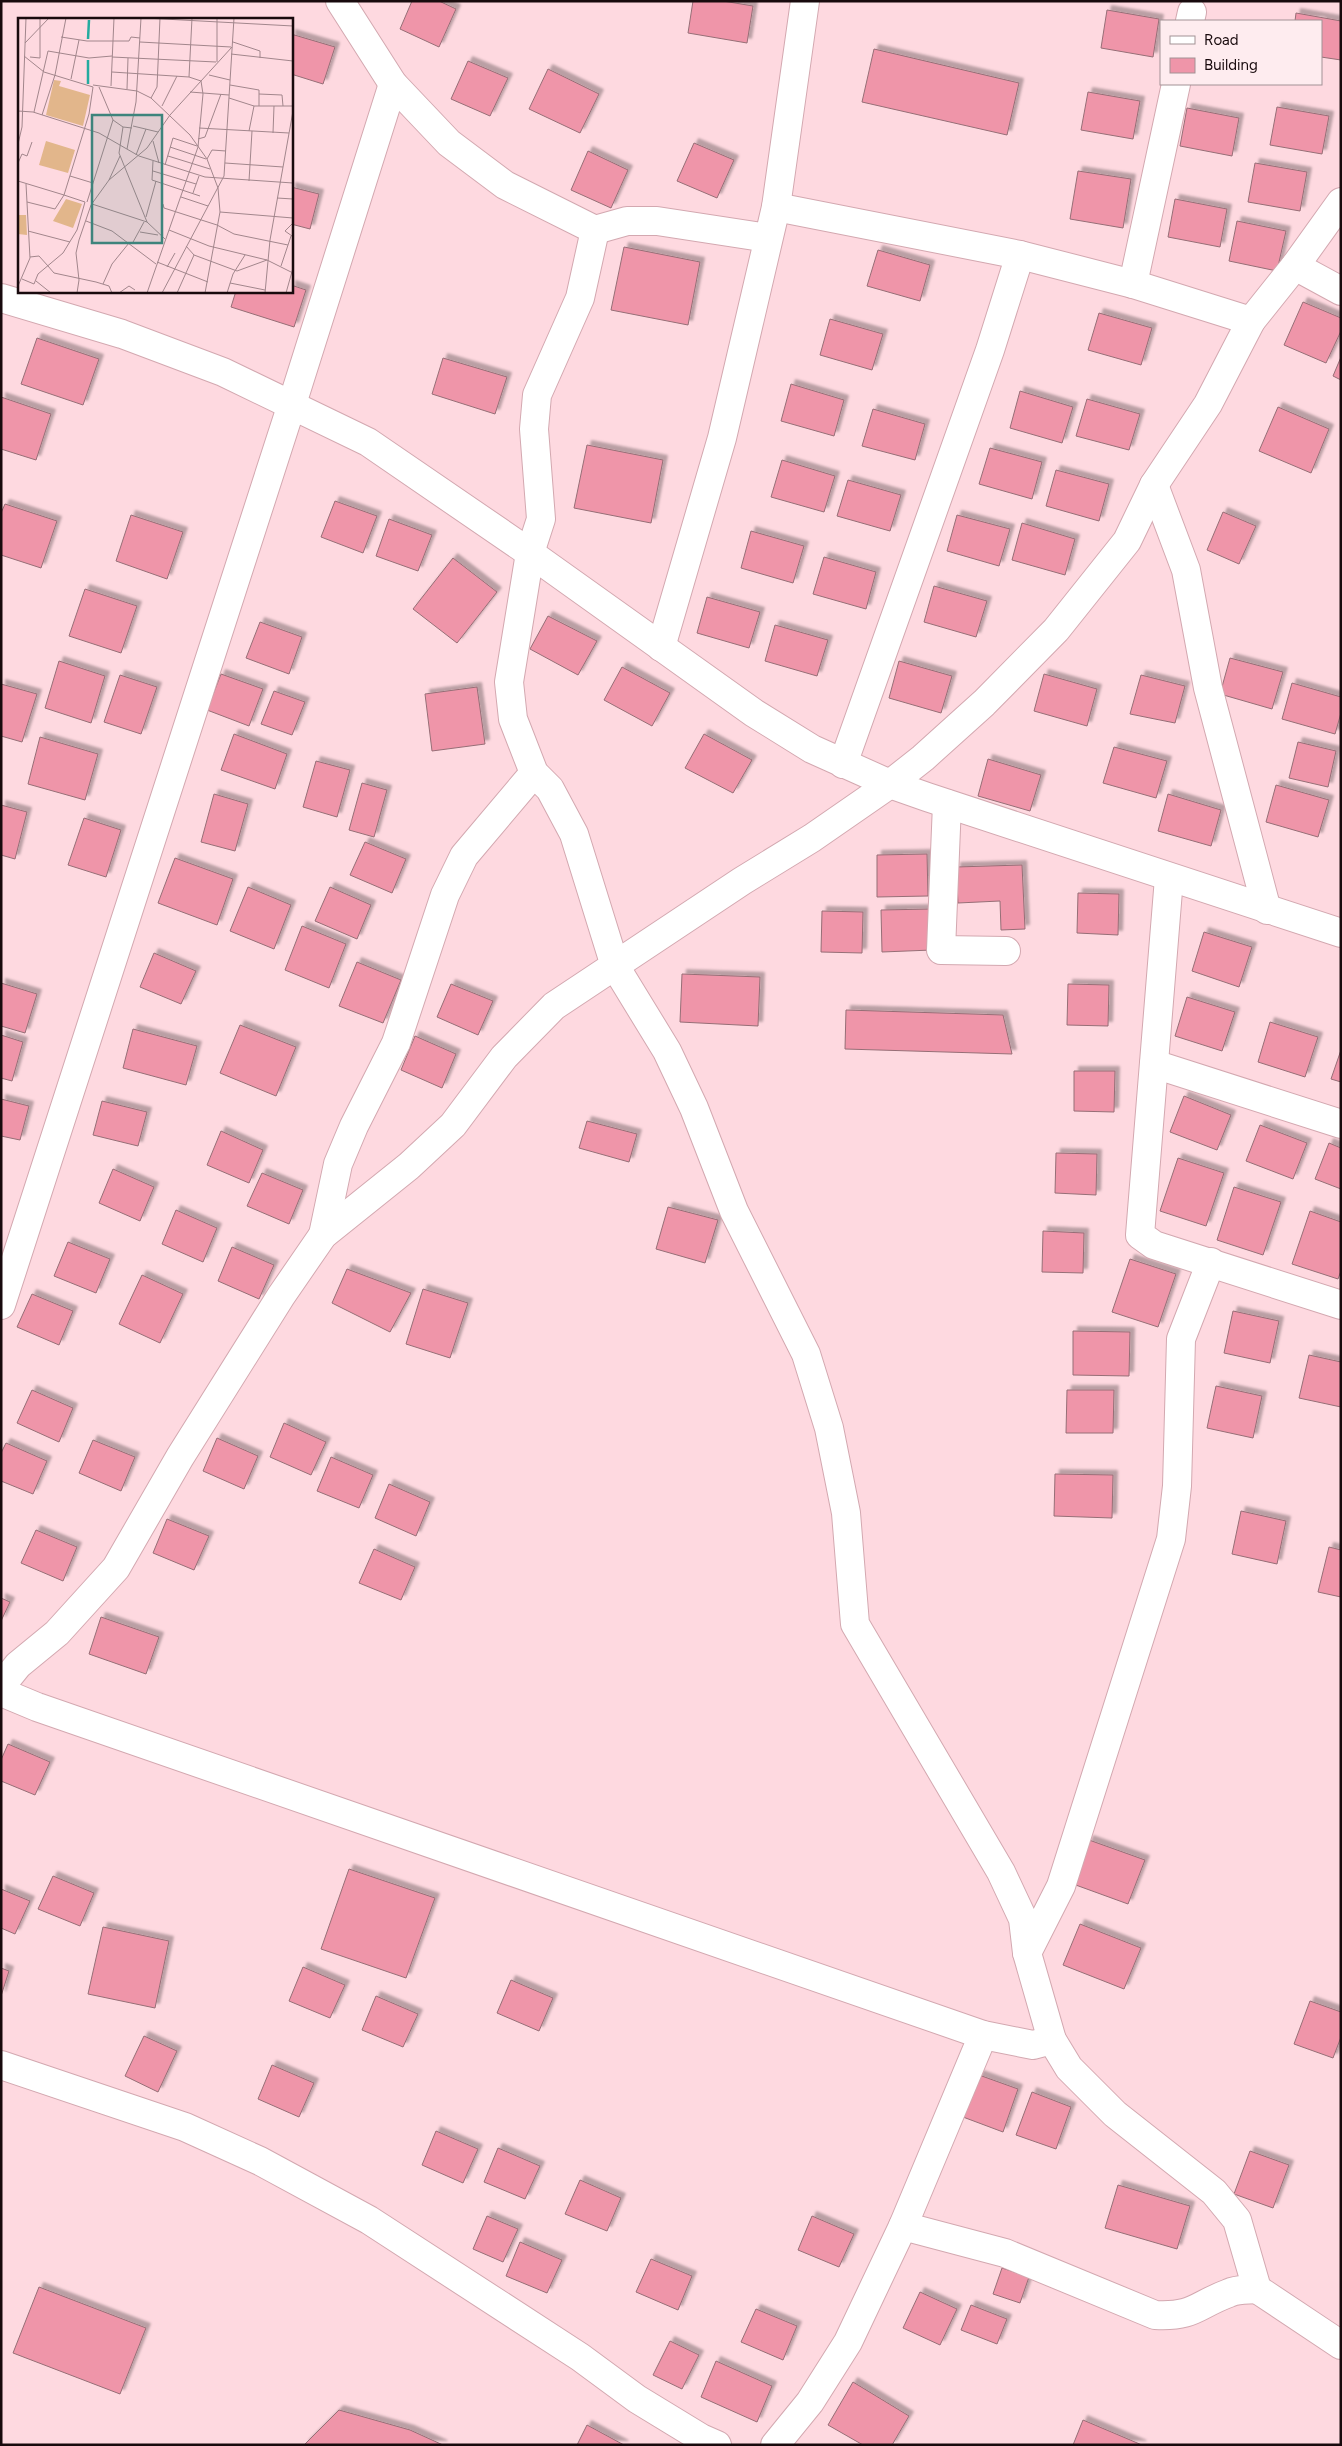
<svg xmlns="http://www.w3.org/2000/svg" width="1342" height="2446" viewBox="0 0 1342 2446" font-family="Figtree,sans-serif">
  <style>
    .building { fill: #ef95a9; stroke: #966e76; filter: url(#shadow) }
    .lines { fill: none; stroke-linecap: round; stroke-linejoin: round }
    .minor-casing { stroke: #d3a8b0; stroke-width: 30 }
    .tertiary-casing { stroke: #d3a8b0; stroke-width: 30 }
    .minor { stroke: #fff; stroke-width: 28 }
    .tertiary { stroke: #fff; stroke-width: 28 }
    .inset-river { fill: none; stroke: #24ab9f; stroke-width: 2.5 }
    .inset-road { fill: none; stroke: #a2868c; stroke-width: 1 }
    .view { fill: #3e847c; fill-opacity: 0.15; stroke: #3e847c; stroke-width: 2.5 }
    .inset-edge { fill: none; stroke: #180a0d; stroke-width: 2.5 }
  </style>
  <defs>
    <filter id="shadow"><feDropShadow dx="4.5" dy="-4.5" stdDeviation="1" flood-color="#0004"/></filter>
  </defs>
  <rect width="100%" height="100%" fill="#fed9e0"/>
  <g class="building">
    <path d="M412 1H439L456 9 439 47 400 29Z"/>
    <path d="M693 1H723L753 6 747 43 688 33Z"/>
    <path d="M1107 10 1159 19 1153 57 1101 48Z"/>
    <path d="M1296 13 1341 21V60L1321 57V21H1295Z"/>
    <path d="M291 34 335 47 323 84 291 74Z"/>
    <path d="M874 49 1019 83 1007 135 862 102Z"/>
    <path d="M468 61 508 78 490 116 451 99Z"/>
    <path d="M548 69 599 94 580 133 529 109Z"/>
    <path d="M1088 92 1140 101 1133 139 1081 130Z"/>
    <path d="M1277 107 1329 116 1322 154 1270 145Z"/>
    <path d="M1187 108 1239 118 1232 156 1180 146Z"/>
    <path d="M694 143 734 160 717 198 677 181Z"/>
    <path d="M588 151 628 170 611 208 571 190Z"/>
    <path d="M1255 163 1307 172 1300 211 1248 202Z"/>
    <path d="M1078 171 1131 179 1123 228 1070 219Z"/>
    <path d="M291 187 319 194 310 229 291 224Z"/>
    <path d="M1175 199 1227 209 1220 247 1168 237Z"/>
    <path d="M1237 221 1286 231 1277 271 1229 261Z"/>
    <path d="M624 247 700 262 688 325 611 310Z"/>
    <path d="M878 250 930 265 920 301 867 286Z"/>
    <path d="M291 285 306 290 294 327 231 307 236 291H291Z"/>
    <path d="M1303 302 1341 318V331L1326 363 1284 345Z"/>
    <path d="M1099 313 1152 328 1141 365 1088 350Z"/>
    <path d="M830 319 883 334 872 370 820 355Z"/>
    <path d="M37 338 99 359 83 405 21 384Z"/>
    <path d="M1341 357V380L1333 376Z"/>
    <path d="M443 358 507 377 495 414 432 394Z"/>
    <path d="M791 384 844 400 834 436 781 421Z"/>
    <path d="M1020 391 1073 407 1062 443 1010 428Z"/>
    <path d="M1 397 51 414 36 460 1 449Z"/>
    <path d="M1087 399 1140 414 1129 450 1076 436Z"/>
    <path d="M1278 407 1329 429 1311 473 1259 451Z"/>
    <path d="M873 409 925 424 915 460 862 446Z"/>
    <path d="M587 445 663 460 651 523 574 508Z"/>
    <path d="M990 448 1042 462 1032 499 979 484Z"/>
    <path d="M782 460 835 476 824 512 771 497Z"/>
    <path d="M1056 470 1109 484 1099 521 1046 506Z"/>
    <path d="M848 480 901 495 890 531 837 516Z"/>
    <path d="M335 501 377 516 363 553 321 537Z"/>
    <path d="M5 504 57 521 41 568 1 555V513Z"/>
    <path d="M1223 512 1256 526 1239 564 1207 550Z"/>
    <path d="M131 515 183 532 167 579 116 561Z"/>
    <path d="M957 515 1010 529 999 566 947 551Z"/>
    <path d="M389 519 432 535 418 571 376 556Z"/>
    <path d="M1022 523 1075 539 1065 575 1012 560Z"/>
    <path d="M751 531 804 546 793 583 741 568Z"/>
    <path d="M824 557 876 572 866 609 813 594Z"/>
    <path d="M453 558 497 592 457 643 413 609Z"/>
    <path d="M934 586 987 601 976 637 924 622Z"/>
    <path d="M85 589 137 606 121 653 69 636Z"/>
    <path d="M707 597 760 612 749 648 697 633Z"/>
    <path d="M548 616 597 641 578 675 530 649Z"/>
    <path d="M260 622 302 637 289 674 246 658Z"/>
    <path d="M775 625 828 640 817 676 765 661Z"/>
    <path d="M1230 658 1283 672 1272 709 1220 694Z"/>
    <path d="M59 661 105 676 91 723 45 708Z"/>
    <path d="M899 661 952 676 941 713 889 698Z"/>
    <path d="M622 667 670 693 652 726 604 700Z"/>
    <path d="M221 674 263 689 249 726 207 710Z"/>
    <path d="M1044 674 1097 689 1087 726 1034 711Z"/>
    <path d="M120 675 157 687 141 734 104 722Z"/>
    <path d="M1141 675 1185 686 1175 723 1130 714Z"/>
    <path d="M1292 683 1341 697V713L1335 734 1282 719Z"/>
    <path d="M1 684 37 694 22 742 1 736Z"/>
    <path d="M477 687 485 744 432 751 425 694Z"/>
    <path d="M274 691 305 702 292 735 261 724Z"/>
    <path d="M234 734 287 754 275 789 221 770Z"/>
    <path d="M704 734 752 760 733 793 685 768Z"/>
    <path d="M40 737 98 754 85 800 28 784Z"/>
    <path d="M1298 742 1336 751 1328 787 1289 778Z"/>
    <path d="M1114 747 1167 761 1156 798 1103 783Z"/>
    <path d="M988 759 1041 775 1030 811 978 796Z"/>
    <path d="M316 761 350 770 337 817 303 807Z"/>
    <path d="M362 783 387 790 374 837 349 830Z"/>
    <path d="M1276 785 1329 800 1318 837 1266 822Z"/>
    <path d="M214 794 248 804 235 851 201 842Z"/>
    <path d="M1168 794 1221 810 1211 846 1158 831Z"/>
    <path d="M1 805 27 812 15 859 1 855Z"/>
    <path d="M84 818 121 830 106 877 68 865Z"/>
    <path d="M365 842 406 859 392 893 350 875Z"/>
    <path d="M927 854 928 896 877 897V855Z"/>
    <path d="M175 858 233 879 217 925 158 903Z"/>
    <path d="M1022 865 1025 929 1001 930 1000 901 958 903 956 867Z"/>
    <path d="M248 887 291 905 274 949 230 931Z"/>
    <path d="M330 887 371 905 357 939 315 921Z"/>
    <path d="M1078 893 1119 894 1118 935 1077 933Z"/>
    <path d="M931 909 932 950 882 952 881 910Z"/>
    <path d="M822 911 863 912 862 953 821 952Z"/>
    <path d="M302 926 346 944 329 988 285 970Z"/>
    <path d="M1204 932 1252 947 1239 987 1192 971Z"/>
    <path d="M154 953 196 971 181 1004 140 987Z"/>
    <path d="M357 962 401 980 383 1023 339 1006Z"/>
    <path d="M682 974 760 977 758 1026 680 1022Z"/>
    <path d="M1 983 37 994 25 1033 1 1026Z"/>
    <path d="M451 984 493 1001 478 1035 437 1017Z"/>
    <path d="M1068 984 1109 985 1108 1026 1067 1025Z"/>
    <path d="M1187 997 1235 1012 1222 1051 1175 1036Z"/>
    <path d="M846 1010 1003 1015 1012 1054 845 1049Z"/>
    <path d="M1270 1022 1318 1037 1305 1077 1258 1062Z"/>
    <path d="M240 1025 296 1047 276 1096 220 1073Z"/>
    <path d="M133 1029 197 1046 186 1085 123 1068Z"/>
    <path d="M1 1035 23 1042 12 1081 1 1078Z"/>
    <path d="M415 1036 456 1054 442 1088 401 1070Z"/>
    <path d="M1341 1050V1082L1331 1079Z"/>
    <path d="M1074 1071H1115L1114 1112 1074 1111Z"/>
    <path d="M1184 1096 1231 1115 1217 1150 1170 1132Z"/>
    <path d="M1 1099 29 1106 20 1140 1 1136Z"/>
    <path d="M102 1101 147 1112 138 1146 93 1135Z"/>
    <path d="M587 1121 637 1134 629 1162 579 1148Z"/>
    <path d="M1260 1125 1307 1143 1293 1179 1246 1161Z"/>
    <path d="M221 1131 263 1150 249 1183 207 1165Z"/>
    <path d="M1329 1143 1341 1148V1189L1315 1179Z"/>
    <path d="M1056 1153 1097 1154 1096 1195 1055 1193Z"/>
    <path d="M1178 1158 1224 1173 1206 1226 1160 1211Z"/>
    <path d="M113 1169 154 1187 140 1221 99 1203Z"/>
    <path d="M262 1173 303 1190 289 1224 247 1206Z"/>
    <path d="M1234 1187 1281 1202 1263 1255 1217 1240Z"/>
    <path d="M668 1207 718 1220 705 1263 656 1249Z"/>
    <path d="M176 1210 217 1228 203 1262 162 1244Z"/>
    <path d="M1310 1211 1341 1222V1271L1338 1279 1292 1264Z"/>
    <path d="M1043 1231 1084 1233 1083 1273 1042 1272Z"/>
    <path d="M68 1242 110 1259 96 1293 54 1276Z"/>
    <path d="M232 1247 274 1265 259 1299 218 1281Z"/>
    <path d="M1130 1259 1176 1274 1158 1327 1112 1312Z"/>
    <path d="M347 1269 411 1293 390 1332 332 1303Z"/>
    <path d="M142 1275 183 1294 160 1343 119 1324Z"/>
    <path d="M423 1289 468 1303 450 1358 406 1344Z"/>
    <path d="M32 1294 73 1311 59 1345 17 1327Z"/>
    <path d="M1233 1311 1279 1321 1270 1363 1224 1353Z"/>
    <path d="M1073 1331 1130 1332 1129 1376 1073 1375Z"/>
    <path d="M1309 1355 1341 1362V1407L1299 1398Z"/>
    <path d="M1216 1386 1262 1396 1253 1438 1207 1428Z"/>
    <path d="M32 1390 73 1408 59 1442 17 1423Z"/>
    <path d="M1067 1390H1114L1113 1433H1066Z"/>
    <path d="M284 1423 326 1442 311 1475 270 1457Z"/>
    <path d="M217 1438 258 1456 244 1489 203 1471Z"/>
    <path d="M93 1440 135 1457 121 1491 79 1473Z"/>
    <path d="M6 1443 47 1461 33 1494 1 1481V1453Z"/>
    <path d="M331 1457 373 1475 359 1508 317 1491Z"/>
    <path d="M1055 1474 1113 1475 1112 1518 1054 1516Z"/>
    <path d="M389 1484 430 1502 416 1536 375 1518Z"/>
    <path d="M1241 1511 1286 1521 1277 1564 1232 1554Z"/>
    <path d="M167 1519 209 1536 194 1570 153 1553Z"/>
    <path d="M36 1530 77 1547 63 1581 21 1563Z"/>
    <path d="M1329 1547 1341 1550V1597L1318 1592Z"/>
    <path d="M374 1549 415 1567 401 1600 359 1583Z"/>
    <path d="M1 1598 10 1602 1 1621Z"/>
    <path d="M101 1617 159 1637 146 1674 89 1654Z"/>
    <path d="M8 1744 50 1762 35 1795 1 1781V1760Z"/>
    <path d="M1089 1840 1145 1860 1128 1904 1073 1884Z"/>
    <path d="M349 1869 435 1898 406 1978 321 1949Z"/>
    <path d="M53 1876 94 1893 80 1926 38 1909Z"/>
    <path d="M1 1889 30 1901 15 1934 1 1928Z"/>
    <path d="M1080 1924 1141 1948 1124 1989 1063 1965Z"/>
    <path d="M103 1927 169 1941 155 2008 88 1994Z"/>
    <path d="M303 1967 345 1985 330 2018 289 2001Z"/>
    <path d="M1 1968 9 1971 1 1996Z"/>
    <path d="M511 1980 553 1998 539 2031 497 2013Z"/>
    <path d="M376 1996 418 2014 403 2047 362 2030Z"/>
    <path d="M1310 2001 1341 2012V2037L1333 2058 1294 2044Z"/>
    <path d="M144 2036 177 2051 158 2092 125 2076Z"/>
    <path d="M272 2065 314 2083 299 2117 258 2099Z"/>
    <path d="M979 2075 1018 2089 1003 2132 963 2117Z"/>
    <path d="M1032 2092 1071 2107 1056 2149 1016 2135Z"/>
    <path d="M436 2131 478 2149 463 2183 422 2165Z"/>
    <path d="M498 2148 540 2166 525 2199 484 2182Z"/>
    <path d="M1250 2151 1289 2165 1273 2208 1234 2194Z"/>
    <path d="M580 2180 621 2198 607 2231 565 2214Z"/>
    <path d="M1118 2185 1190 2206 1177 2249 1105 2228Z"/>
    <path d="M487 2216 518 2229 503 2262 473 2249Z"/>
    <path d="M812 2216 854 2234 839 2267 798 2250Z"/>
    <path d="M520 2242 562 2260 547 2293 506 2276Z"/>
    <path d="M651 2259 692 2276 678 2310 636 2292Z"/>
    <path d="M1002 2268 1029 2277 1020 2303 993 2294Z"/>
    <path d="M39 2287 146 2328 120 2394 13 2353Z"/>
    <path d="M920 2292 957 2309 940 2345 903 2328Z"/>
    <path d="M971 2305 1007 2319 997 2344 961 2330Z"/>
    <path d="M756 2309 797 2326 783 2360 741 2342Z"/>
    <path d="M670 2341 699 2355 682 2389 653 2375Z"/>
    <path d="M716 2361 772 2386 757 2422 701 2397Z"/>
    <path d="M853 2382 909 2416 892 2445H863L828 2425Z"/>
    <path d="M339 2410 410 2430 443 2445H304Z"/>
    <path d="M1083 2420 1142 2445H1073Z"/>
    <path d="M587 2425 624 2445H577Z"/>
  </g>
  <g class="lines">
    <g class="minor-casing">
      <g id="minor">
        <path d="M340 1 393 84 449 143 505 185 595 230 627 221H657L768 238"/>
        <path d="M1190 21 1192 12"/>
        <path d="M776 207 1020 255 1133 284 1251 321"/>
        <path d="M595 230 580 298 537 395 534 429 541 519 530 553 509 682 513 719 534 773 550 789 574 834 615 966 667 1051 694 1108 734 1211 806 1354 829 1428 846 1513 855 1624 1001 1872 1023 1919 1027 1953 1052 2040 1069 2068 1115 2114 1214 2192 1237 2220 1257 2289 1341 2345"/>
        <path d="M1295 266 1341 291"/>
        <path d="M1133 284 1176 84"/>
        <path d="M1154 485 1186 570 1208 688 1267 910"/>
        <path d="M843 764 990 350 1020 255"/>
        <path d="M947 804 941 950 1006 951"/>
        <path d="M1169 878 1140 1235 1154 1245 1341 1305"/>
        <path d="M1154 1064 1341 1124"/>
        <path d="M323 1235 338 1164 354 1126 396 1043 445 895 464 856 534 773"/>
        <path d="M1 1305 292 404 393 84"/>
        <path d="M1 1686 18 1665 57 1633 116 1568 180 1457 281 1296 323 1235 409 1166 453 1125 504 1057 554 1006 742 881 812 838 890 784 923 758 984 703 1056 630 1127 541 1154 485 1208 404 1251 321 1295 266 1341 202"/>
        <path d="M1 1692 37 1707 983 2035 1033 2045 1052 2040"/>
        <path d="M1027 1953 1061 1886 1171 1539 1177 1486 1181 1339 1211 1262"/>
        <path d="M1 2065 185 2127 260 2161 369 2220 580 2357 637 2399 701 2438 717 2445"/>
        <path d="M903 2226 1005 2253 1155 2315C1195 2317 1196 2305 1229 2293 1237 2289 1248 2290 1257 2289"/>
        <path d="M775 2445 810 2402 848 2342 903 2226 983 2035"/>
      </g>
    </g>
    <g class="tertiary-casing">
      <g id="tertiary">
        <path d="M1 298 122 334 223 372 368 442 530 553 754 713 812 749 890 784 927 797 1341 933"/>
        <path d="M661 647 722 438 776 207 805 1"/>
      </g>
    </g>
    <use href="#minor" class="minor"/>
    <use href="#tertiary" class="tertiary"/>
  </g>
  <g transform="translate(18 18)">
    <rect width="275" height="275" fill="#fed9e0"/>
    <path d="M36 62 43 63 41 68 72 77 65 108 28 97ZM28 123 57 132 50 155 21 147ZM48 181 64 186 55 210 35 203ZM0 197H8L9 217 0 216Z" fill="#e2b68b"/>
    <path class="inset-river" d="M70 21 71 2M70 42V66"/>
    <path class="inset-road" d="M127 0 275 8M43 19 69 23H111L113 19 122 20M122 24 213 29M215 24 242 33V40M7 25 31 0M213 36 275 43M12 39 22 40V0M94 39 198 44M199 44V0M94 54 171 59 183 63 185 76 180 129 129 275M191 57 212 62M171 59 174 0M53 61 61 22M75 67 119 73 133 80 172 117 189 141 200 170 202 194 187 275M212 67 241 72V88M93 68 96 0M81 69 95 102 105 109 114 110M109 71 110 40M172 74 211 77M241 76 264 77 265 88M133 80 139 69 142 0M211 80 236 88H275M144 88 159 58M0 93 15 94 81 115 121 138 187 159 275 165M16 94 30 33 71 40 94 38M24 97 37 57 48 0M115 108 140 114M105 109 101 135 129 204 147 221M181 110 271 115M231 113 236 88M255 115 256 88M180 121 187 119 203 76M135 123 141 145M0 126 4 109 8 0M152 129 188 141M109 131 118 84 123 0M118 137 128 111M150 138 192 151M189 141 194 132 208 133M135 143 134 162 182 178M0 145 4 136 9 138 14 124M207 145 265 149M147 147 155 120 179 128M135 153 178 166M52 158 75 165M91 162 129 130 152 97 214 29M0 163 46 177 71 96 75 69 26 54 6 38M231 163 234 113M175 175 181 158M163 179 190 188M259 180 275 181M9 184 37 191 46 177 67 184M69 184 95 102M74 186 129 204M145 186 146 190 199 207 216 216 270 227M202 194 275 200M128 199 138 163M68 203 94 213 138 246M151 212 191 228 249 242 275 255M10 213 52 224M122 214 140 217M274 218 267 213 275 205M114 226 126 204M168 228 176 237 219 253 249 242M12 239 21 238 30 248M139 244 190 264M30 248 36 255 78 264 91 268 94 275M263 248 273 218M149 249 157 235M4 261 16 266 20 256 45 235 59 212 67 184M18 263 33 275M212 265 247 272M85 266 94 246 111 225M0 268 12 240 8 166M59 275 61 262 58 235 61 222 73 187 91 162 102 138M101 275 111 268 117 272M144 275 206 158 216 0M159 275 176 237M209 275 215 256 227 237M247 275 252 222 275 93M268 275 275 250"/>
    <path class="view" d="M74 97H144V225H74Z"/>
    <rect width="275" height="275" class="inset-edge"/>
  </g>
  <rect width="1342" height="2446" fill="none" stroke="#180a0d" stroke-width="5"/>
  <rect x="1160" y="20" width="162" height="65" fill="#feecef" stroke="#a29295"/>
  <rect x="1170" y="36" width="25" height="8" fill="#ffffff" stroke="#a29295"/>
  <text x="1204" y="45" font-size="15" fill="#180a0d">Road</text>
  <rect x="1170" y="58" width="25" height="15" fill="#ef95a9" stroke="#a29295"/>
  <text x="1204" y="70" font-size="15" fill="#180a0d">Building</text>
</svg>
